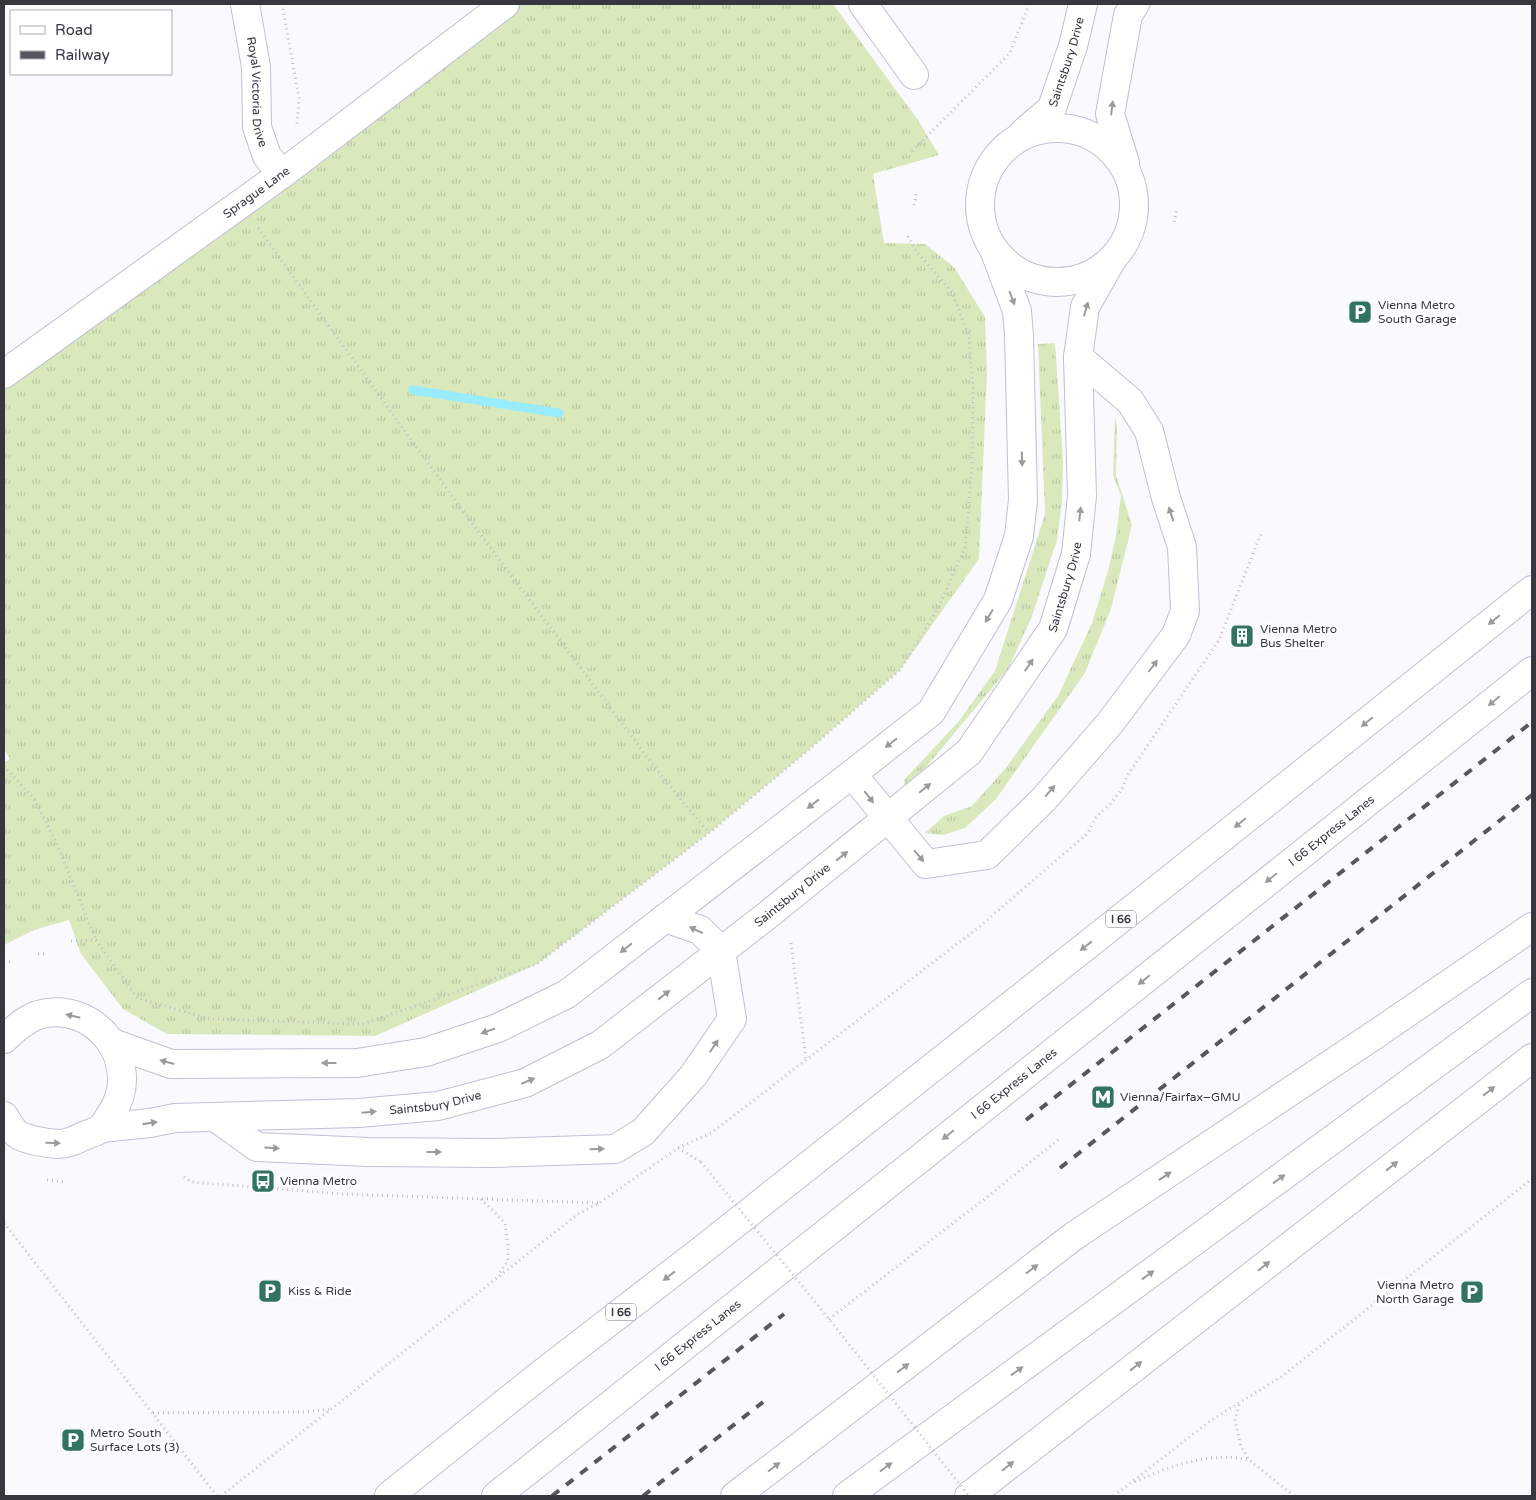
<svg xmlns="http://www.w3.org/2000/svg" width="1536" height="1500" viewBox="0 0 1536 1500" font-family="'Varela Round',sans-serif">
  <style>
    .grass { fill: url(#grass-tufts) }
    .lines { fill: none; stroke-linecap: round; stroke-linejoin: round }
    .stream { stroke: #98ecfc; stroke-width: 9 }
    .minor-casing { stroke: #c2bed5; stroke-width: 30 }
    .highway-casing { stroke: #c2bed5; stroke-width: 30 }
    .path { stroke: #bfbfc4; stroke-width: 3; stroke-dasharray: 1 4; stroke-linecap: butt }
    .minor { stroke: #fff; stroke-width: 28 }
    .highway { stroke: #fff; stroke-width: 28 }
    .rail { stroke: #58565e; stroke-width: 4; stroke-dasharray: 9 9; stroke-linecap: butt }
    .path-bridge { stroke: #bfbfc4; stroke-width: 3; stroke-dasharray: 1 4; stroke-linecap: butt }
    .oneway { fill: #9c9a9f }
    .labels { text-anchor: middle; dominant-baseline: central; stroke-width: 4.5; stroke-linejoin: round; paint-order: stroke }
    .shield { fill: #fff; stroke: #747279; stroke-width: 1 }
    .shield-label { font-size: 11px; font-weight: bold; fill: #38363f }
    .street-label { font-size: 12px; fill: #38363f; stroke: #fff }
    .poi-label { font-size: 12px; fill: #38363f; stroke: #fff; text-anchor: start }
  </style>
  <defs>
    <pattern id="grass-tufts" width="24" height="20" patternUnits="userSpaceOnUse" patternTransform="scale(1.25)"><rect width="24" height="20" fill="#d9e9bc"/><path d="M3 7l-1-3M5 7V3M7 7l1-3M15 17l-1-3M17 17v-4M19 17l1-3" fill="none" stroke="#bbc8a3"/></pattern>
  </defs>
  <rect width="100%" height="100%" fill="#fafafe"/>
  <g class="grass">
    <path d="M513 4H833L918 120 939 155 873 174 884 243 925 244 954 267 985 317 987 372 979 559 900 670 805 753 709 833 537 964 375 1036 167 1034 123 1009 81 954 69 920 34 930 4 945V763L10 759 4 749V375Z"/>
    <path d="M1055 343 1063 461 1062 503 1057 540 1031 619 1008 669 927 766 905 785 904 780 959 721 995 671 1045 514 1038 344Z"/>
    <path d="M1115 417 1117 425 1116 475 1132 525 1111 609 1085 673 996 799 965 828 943 835 925 833 944 816 972 806 1005 769 1058 696 1092 623 1108 571 1116 536 1121 496 1113 475Z"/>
  </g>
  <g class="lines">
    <path class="stream" d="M413 390 559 413"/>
    <g class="minor-casing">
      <g id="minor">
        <path id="s1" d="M245 4 256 67 257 127 267 156 282 174"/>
        <path d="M863 4 914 75"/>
        <circle cx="1057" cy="205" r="77"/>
        <path id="s2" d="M1022 134 1052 108 1073 46 1083 4"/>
        <path d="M1125 163 1110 114 1128 15 1135 4"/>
        <path id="s3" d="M4 374 282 174 505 4"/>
        <path d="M852 774 926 864 987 855 1044 799 1110 723 1176 635 1185 611 1182 547 1166 498 1149 431 1130 401 1078 357"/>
        <path d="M4 1039C14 1030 24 1020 38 1015 95 998 145 1064 111 1114 108 1118 105 1126 100 1129 96 1132 91 1133 86 1135 77 1139 69 1144 58 1144 47 1143 26 1140 17 1134 12 1130 7 1121 4 1116"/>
        <path d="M112 1043 171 1064 357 1063 426 1052 498 1028 567 994 852 774 931 712 998 600 1019 536 1023 500 1019 336 1017 311 995 252"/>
        <path d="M215 1117 257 1147 368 1152 494 1153 615 1149 643 1132 693 1076 732 1019 721 951 700 930 665 918"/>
        <path id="s4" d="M101 1128 150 1123 175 1118 359 1113 438 1106 525 1083 600 1045 769 914 969 752 1053 629 1076 554 1082 496 1078 357 1085 307 1111 261"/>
      </g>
    </g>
    <g class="highway-casing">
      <g id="highway">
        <path d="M389 1496 535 1379 707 1246 1153 893 1532 590"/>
        <path id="s5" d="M496 1496 1532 671"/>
        <path d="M735 1496 1074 1236 1376 1034 1532 927"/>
        <path d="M847 1496 1532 993"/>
        <path d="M969 1496 1532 1058"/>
      </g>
    </g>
    <g class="path">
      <path d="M282 4 299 98 297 124"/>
      <path d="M912 151 1010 53 1029 4"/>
      <path d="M914 205 916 197V191"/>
      <path d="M1174 222 1177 210"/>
      <path d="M258 228 457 503 663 778 709 833"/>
      <path d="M4 766 35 800 56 842 96 940"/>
      <path d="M71 941 96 940 137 998 209 1019 363 1024 537 964 709 833 805 753 900 670 936 612 965 548 972 468 973 389 969 337 952 292 916 251 906 233"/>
      <path d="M791 943 806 1060"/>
      <path d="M38 954H47"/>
      <path d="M4 961 11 962"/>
      <path d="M678 1148 701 1162"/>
      <path d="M184 1177 192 1182 343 1194 598 1203"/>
      <path d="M47 1180 63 1182"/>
      <path d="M481 1199 505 1223 508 1246V1261L498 1275"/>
      <path d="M4 1223 217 1496"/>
      <path d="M829 1319 987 1197 1059 1139"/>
      <path d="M1239 1405 1235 1420 1241 1446 1249 1460 1294 1496"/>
      <path d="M153 1413 302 1412 331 1409"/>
      <path d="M1135 1482C1167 1466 1213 1451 1249 1460"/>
      <path d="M221 1496 578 1214 599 1203 678 1148 711 1133 979 927 1088 833 1095 818 1110 804 1122 789 1127 776 1219 640 1262 531"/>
      <path d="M1114 1496 1210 1421 1281 1377 1532 1179"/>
    </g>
    <use href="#minor" class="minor"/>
    <use href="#highway" class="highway"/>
    <g class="rail">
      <path d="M1026 1120 1532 722"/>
      <path d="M1060 1168 1532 795"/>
      <path d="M552 1496 784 1314"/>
      <path d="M643 1496 763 1402"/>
    </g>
    <path class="path-bridge" d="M701 1162 829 1319 969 1496"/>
  </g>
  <defs><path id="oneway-solid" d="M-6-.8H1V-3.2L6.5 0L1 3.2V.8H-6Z" transform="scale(1.25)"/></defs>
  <g class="oneway">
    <use href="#oneway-solid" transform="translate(1112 108) rotate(-83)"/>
    <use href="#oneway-solid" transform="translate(1012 298) rotate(69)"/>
    <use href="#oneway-solid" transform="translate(1086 309) rotate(-74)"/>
    <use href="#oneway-solid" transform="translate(1022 459) rotate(89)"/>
    <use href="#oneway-solid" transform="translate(1080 514) rotate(-84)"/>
    <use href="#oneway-solid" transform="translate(1171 514) rotate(-108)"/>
    <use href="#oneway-solid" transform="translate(989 616) rotate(121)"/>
    <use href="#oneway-solid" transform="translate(1494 620) rotate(141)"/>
    <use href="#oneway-solid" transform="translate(1029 665) rotate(-56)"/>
    <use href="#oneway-solid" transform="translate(1153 666) rotate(-53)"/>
    <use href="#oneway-solid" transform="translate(1494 701) rotate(141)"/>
    <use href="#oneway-solid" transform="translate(1367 722) rotate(141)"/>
    <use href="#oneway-solid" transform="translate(891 743) rotate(142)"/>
    <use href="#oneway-solid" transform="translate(925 788) rotate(-39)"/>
    <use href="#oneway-solid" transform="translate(1050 791) rotate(-49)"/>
    <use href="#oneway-solid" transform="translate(869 797) rotate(52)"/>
    <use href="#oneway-solid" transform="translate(813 804) rotate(142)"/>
    <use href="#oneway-solid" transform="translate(1240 823) rotate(141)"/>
    <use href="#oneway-solid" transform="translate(842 856) rotate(-38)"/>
    <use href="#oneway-solid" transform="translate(919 856) rotate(49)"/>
    <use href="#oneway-solid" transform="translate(1271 878) rotate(141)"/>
    <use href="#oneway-solid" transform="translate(696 930) rotate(-155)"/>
    <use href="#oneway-solid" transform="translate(1086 946) rotate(142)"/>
    <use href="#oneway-solid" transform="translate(626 948) rotate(142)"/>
    <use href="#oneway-solid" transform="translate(1144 980) rotate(141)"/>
    <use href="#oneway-solid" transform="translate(664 995) rotate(-38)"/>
    <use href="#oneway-solid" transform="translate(73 1016) rotate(-167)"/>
    <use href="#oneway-solid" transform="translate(488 1031) rotate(161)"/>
    <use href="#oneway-solid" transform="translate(714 1046) rotate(-56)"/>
    <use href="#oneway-solid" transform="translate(167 1062) rotate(-165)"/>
    <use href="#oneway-solid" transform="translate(329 1063) rotate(180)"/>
    <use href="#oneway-solid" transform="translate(528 1081) rotate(-23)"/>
    <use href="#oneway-solid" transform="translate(1489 1091) rotate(-38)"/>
    <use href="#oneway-solid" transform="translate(369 1112) rotate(-5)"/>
    <use href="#oneway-solid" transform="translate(150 1123) rotate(-9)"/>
    <use href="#oneway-solid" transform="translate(948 1135) rotate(141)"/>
    <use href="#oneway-solid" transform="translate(53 1143) rotate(1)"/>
    <use href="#oneway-solid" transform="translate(272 1148) rotate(3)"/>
    <use href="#oneway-solid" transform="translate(597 1149) rotate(-2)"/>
    <use href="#oneway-solid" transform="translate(434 1152)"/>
    <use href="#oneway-solid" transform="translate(1392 1166) rotate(-38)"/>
    <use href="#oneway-solid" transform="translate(1165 1176) rotate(-34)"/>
    <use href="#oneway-solid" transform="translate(1279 1179) rotate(-36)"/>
    <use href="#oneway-solid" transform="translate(1264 1266) rotate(-38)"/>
    <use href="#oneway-solid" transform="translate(1032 1269) rotate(-37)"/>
    <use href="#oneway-solid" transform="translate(1148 1275) rotate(-36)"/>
    <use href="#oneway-solid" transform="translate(669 1276) rotate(142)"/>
    <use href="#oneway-solid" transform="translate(1136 1366) rotate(-38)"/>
    <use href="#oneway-solid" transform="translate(903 1368) rotate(-37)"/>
    <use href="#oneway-solid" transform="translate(1017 1371) rotate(-36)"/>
    <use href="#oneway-solid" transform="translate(1008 1466) rotate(-38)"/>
    <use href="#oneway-solid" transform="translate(774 1467) rotate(-37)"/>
    <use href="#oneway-solid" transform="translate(886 1467) rotate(-36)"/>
  </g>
  <defs>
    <g id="parking-square" transform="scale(1.25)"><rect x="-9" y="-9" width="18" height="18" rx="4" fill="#317260" stroke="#fff"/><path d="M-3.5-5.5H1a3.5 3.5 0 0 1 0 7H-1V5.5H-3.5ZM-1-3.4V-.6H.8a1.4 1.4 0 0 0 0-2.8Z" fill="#fff"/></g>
    <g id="building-square" transform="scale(1.25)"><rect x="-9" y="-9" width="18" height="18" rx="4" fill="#317260" stroke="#fff"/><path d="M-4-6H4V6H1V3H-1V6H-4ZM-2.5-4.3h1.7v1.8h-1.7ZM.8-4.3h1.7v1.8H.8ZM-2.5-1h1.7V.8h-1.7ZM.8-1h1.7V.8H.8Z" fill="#fff"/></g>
    <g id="metro-square" transform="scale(1.25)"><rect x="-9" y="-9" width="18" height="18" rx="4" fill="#317260" stroke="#fff"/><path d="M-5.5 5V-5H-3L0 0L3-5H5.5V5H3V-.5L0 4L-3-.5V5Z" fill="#fff"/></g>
    <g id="bus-square" transform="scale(1.25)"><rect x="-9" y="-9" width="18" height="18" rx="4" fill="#317260" stroke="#fff"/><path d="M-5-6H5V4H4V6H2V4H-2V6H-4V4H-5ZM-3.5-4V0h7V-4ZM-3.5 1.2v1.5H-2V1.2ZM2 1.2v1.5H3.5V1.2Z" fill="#fff"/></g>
  </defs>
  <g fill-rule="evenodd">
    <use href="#parking-square" x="1360" y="312"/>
    <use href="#building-square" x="1242" y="636"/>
    <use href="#metro-square" x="1103" y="1097"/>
    <use href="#bus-square" x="263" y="1181"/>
    <use href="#parking-square" x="270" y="1291"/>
    <use href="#parking-square" x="1472" y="1292"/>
    <use href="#parking-square" x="73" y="1440"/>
  </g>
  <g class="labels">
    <g class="shield">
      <rect x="1106" y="910.5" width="30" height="17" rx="4"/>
      <rect x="606" y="1303.5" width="30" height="17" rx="4"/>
    </g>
    <g class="shield-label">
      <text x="1121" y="919">I 66</text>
      <text x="621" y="1312">I 66</text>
    </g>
    <g class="street-label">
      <text stroke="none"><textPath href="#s2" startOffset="88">Saintsbury Drive</textPath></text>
      <text stroke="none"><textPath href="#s1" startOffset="89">Royal Victoria Drive</textPath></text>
      <text stroke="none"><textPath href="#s3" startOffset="311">Sprague Lane</textPath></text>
      <text stroke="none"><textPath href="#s4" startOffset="1176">Saintsbury Drive</textPath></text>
      <text stroke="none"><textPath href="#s5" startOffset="1068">I 66 Express Lanes</textPath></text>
      <text stroke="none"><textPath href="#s4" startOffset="756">Saintsbury Drive</textPath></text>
      <text stroke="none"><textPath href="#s5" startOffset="662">I 66 Express Lanes</textPath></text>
      <text stroke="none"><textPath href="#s4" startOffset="336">Saintsbury Drive</textPath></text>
      <text stroke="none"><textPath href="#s5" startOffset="258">I 66 Express Lanes</textPath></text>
    </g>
    <g class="poi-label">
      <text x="1378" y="305">Vienna Metro<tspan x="1378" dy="14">South Garage</tspan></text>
      <text x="1260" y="629">Vienna Metro<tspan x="1260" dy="14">Bus Shelter</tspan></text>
      <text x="1120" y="1097">Vienna/Fairfax–GMU</text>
      <text x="280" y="1181">Vienna Metro</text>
      <text x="1454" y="1285" text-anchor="end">Vienna Metro<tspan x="1454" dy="14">North Garage</tspan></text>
      <text x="288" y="1291">Kiss &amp; Ride</text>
      <text x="90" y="1433">Metro South<tspan x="90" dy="14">Surface Lots (3)</tspan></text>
    </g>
  </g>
  <rect width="1536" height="1500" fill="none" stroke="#38363f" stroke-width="10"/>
  <rect x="10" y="10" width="162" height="65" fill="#ffffff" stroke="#afafb2"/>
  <rect x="20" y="26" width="25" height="8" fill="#ffffff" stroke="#afafb2"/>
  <text x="55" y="35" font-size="15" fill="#38363f">Road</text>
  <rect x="20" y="51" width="25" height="8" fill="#58565e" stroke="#afafb2"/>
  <text x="55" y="60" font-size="15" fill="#38363f">Railway</text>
</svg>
